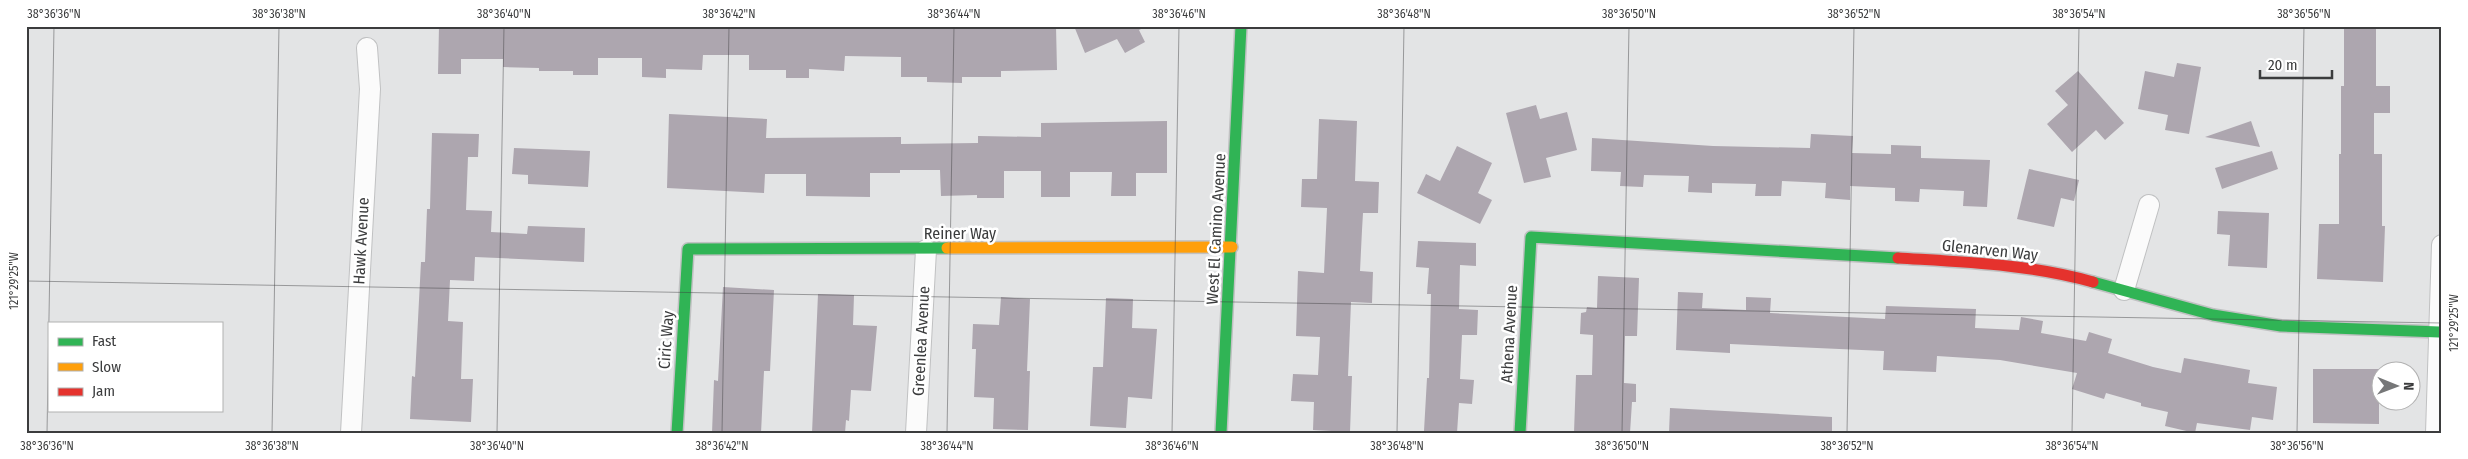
<svg xmlns="http://www.w3.org/2000/svg" width="2468" height="459" viewBox="0 0 2468 459" font-family="'Fira Sans Condensed',sans-serif">
  <style>
    .building { fill: #ada6af }
    .lines { fill: none; stroke-linecap: round; stroke-linejoin: round }
    .street-casing { stroke: #c0c1c2; stroke-width: 22 }
    .fast-casing { stroke: #c0c1c2; stroke-width: 14 }
    .slow-casing { stroke: #c0c1c2; stroke-width: 14 }
    .jam-casing { stroke: #c0c1c2; stroke-width: 14 }
    .street { stroke: #fbfbfb; stroke-width: 20 }
    .fast { stroke: #30b455; stroke-width: 11 }
    .slow { stroke: #ff9f0a; stroke-width: 11 }
    .jam { stroke: #e5322d; stroke-width: 11 }
    .ticks { fill: none; stroke: #3b3c3d; stroke-width: 1; stroke-opacity: 0.45 }
    .labels { text-anchor: middle; dominant-baseline: central; stroke-width: 5; stroke-linejoin: round; paint-order: stroke }
    .street-label { font-size: 16px; fill: #3b3c3d; stroke: #fff }
    .neatline { fill: none; stroke: #3b3c3d; stroke-width: 2 }
    .ticks-label { font-size: 12px; text-anchor: middle; fill: #3b3c3d }
  </style>
  <rect width="100%" height="100%" fill="#e3e4e5"/>
  <g class="building">
    <path d="M439 26H1056L1057 70 1001 71V77H962V83L927 82V77H901V57L845 56 844 71 809 69V78H786V70H749V55H703L702 70 666 69V78L642 77V58H598V75H573V71H539V68L503 67V59H461V74H438Z"/>
    <path d="M1074 26H1147L1139 30 1145 42 1125 53 1117 39 1085 53Z"/>
    <path d="M2344 26H2376V86H2390V113H2374V154H2382V226H2385L2383 282 2317 279 2319 224H2339V154H2341V86H2344Z"/>
    <path d="M2177 63 2201 67 2189 134 2165 130 2168 115 2138 109 2145 71 2174 77Z"/>
    <path d="M2078 71 2124 123 2105 140 2096 130 2072 152 2047 124 2068 105 2055 91Z"/>
    <path d="M1536 105 1540 119 1567 112 1577 150 1546 158 1551 177 1524 183 1506 113Z"/>
    <path d="M669 114 767 119 766 138 901 137V144L978 143V136L1041 137V123L1167 121V173H1136V196H1111L1112 172H1070V197H1041V171H1004V198H977V195L941 196 940 170H900V173H870V197L806 196V174H765L764 193 667 188Z"/>
    <path d="M1319 119 1357 121 1355 181 1379 182 1378 213H1363L1362 230 1360 271 1373 272 1372 303 1351 302 1348 376H1352L1350 432 1313 430 1314 402 1291 401 1293 374 1318 375 1320 337 1296 336 1298 271 1324 273 1327 208 1301 207 1302 179H1317Z"/>
    <path d="M2251 121 2260 147 2205 137Z"/>
    <path d="M432 133 479 134 478 157H468L466 210 492 211 491 232 527 234 528 226 585 228 584 262 475 257 474 281 450 280 448 321 463 322 461 379H473L471 422 410 419 412 376 415 377 421 262H425L427 209H430Z"/>
    <path d="M1811 134 1853 136 1852 153 1891 154V145L1921 146V158L1990 160 1987 207 1963 206 1964 191 1920 189 1919 202 1895 201V188L1850 186V200L1825 198 1826 183 1782 181 1781 196H1755L1756 184 1712 183V193L1688 192 1689 176 1644 175 1643 187 1620 186 1621 172 1591 171 1592 138 1713 146 1810 148Z"/>
    <path d="M1457 146 1492 163 1478 193 1492 200 1480 224 1417 193 1426 174 1440 181Z"/>
    <path d="M514 148 590 151 588 187 528 184V175L512 174Z"/>
    <path d="M2272 151 2278 169 2222 189 2215 168Z"/>
    <path d="M2029 169 2079 180 2074 201 2061 198 2054 227 2017 219Z"/>
    <path d="M2218 211 2269 213 2267 268 2228 266 2230 235 2217 234Z"/>
    <path d="M1418 241 1476 243V266L1460 265 1459 309 1478 310 1477 335H1462L1460 379 1474 380 1472 404 1459 403 1457 433 1424 431 1427 378H1429L1431 294H1427L1429 268 1416 267Z"/>
    <path d="M1598 276 1639 278 1637 336H1625L1624 383 1636 384V402H1632L1630 433H1574L1576 375H1592L1593 335 1580 334 1581 313 1586 312 1587 307 1597 308Z"/>
    <path d="M723 287 774 290 770 371H764L761 433H712L714 380 718 381Z"/>
    <path d="M1678 292 1703 293 1702 308 1746 310V297L1771 298 1770 313 1885 319 1886 306 1976 309 1975 328 2019 330 2021 317 2043 321 2041 333 2086 341 2089 332 2112 339 2108 353 2153 367 2181 373 2184 358 2250 370 2248 383 2277 387 2273 420 2252 417 2250 430 2197 423 2195 433 2165 426 2168 412 2141 406V403L2106 393 2104 399 2072 389 2077 373 2000 360 1937 356 1936 372 1883 370 1884 351 1730 344V353L1676 350Z"/>
    <path d="M818 294 854 295 853 325 877 326 871 391 851 390 849 421 846 420 845 433H812Z"/>
    <path d="M1001 297 1030 299 1027 371H1030L1028 430 993 429 994 398 974 397 976 349H972L973 324 999 325Z"/>
    <path d="M1106 298 1133 299 1132 328 1157 329 1152 399 1128 397 1126 428 1090 426 1093 367H1103Z"/>
    <path d="M2313 369H2379V424L2313 423Z"/>
    <path d="M1670 408 1832 417V433H1669Z"/>
  </g>
  <g class="lines">
    <g class="street-casing">
      <g id="street">
        <path d="M2124 290 2149 205"/>
        <path d="M351 433 370 89 367 48"/>
        <path d="M916 433 926 250"/>
        <path d="M2436 433 2442 245"/>
      </g>
    </g>
    <g class="fast-casing">
      <g id="fast">
        <path d="M2093 282 2213 315 2281 326 2439 332"/>
        <path d="M677 433 688 249 947 248"/>
        <path d="M1221 433 1241 26"/>
        <path d="M1520 433 1531 237 1898 258"/>
      </g>
    </g>
    <g class="slow-casing">
      <path id="slow" d="M947 248 1232 247"/>
    </g>
    <g class="jam-casing">
      <path id="jam" d="M1898 258C1963 262 2030 264 2093 282"/>
    </g>
    <use href="#street" class="street"/>
    <use href="#fast" class="fast"/>
    <use href="#slow" class="slow"/>
    <use href="#jam" class="jam"/>
  </g>
  <path class="ticks" d="M26 281 2442 323M47 433 54 26M272 433 279 26M497 433 504 26M722 433 729 26M947 433 954 26M1172 433 1179 26M1397 433 1404 26M1622 433 1629 26M1847 433 1854 26M2072 433 2079 26M2297 433 2304 26"/>
  <g class="labels">
    <g class="street-label">
      <text transform="translate(1216 229) rotate(-87)">West El Camino Avenue</text>
      <text x="960" y="233">Reiner Way</text>
      <text transform="translate(361 241) rotate(-87)">Hawk Avenue</text>
      <text transform="translate(1990 250) rotate(6)">Glenarven Way</text>
      <text transform="translate(1509 334) rotate(-87)">Athena Avenue</text>
      <text transform="translate(666 340) rotate(-86)">Ciric Way</text>
      <text transform="translate(921 341) rotate(-87)">Greenlea Avenue</text>
    </g>
  </g>
  <rect width="2468" height="459" fill="none" stroke="#ffffff" stroke-width="55"/>
  <rect x="48" y="322" width="175" height="90" fill="#ffffff" stroke="#b1b1b1"/>
  <rect x="58" y="338" width="25" height="8" fill="#30b455" stroke="#b1b1b1"/>
  <text x="92" y="346" font-size="15" fill="#3b3c3d">Fast</text>
  <rect x="58" y="363" width="25" height="8" fill="#ff9f0a" stroke="#b1b1b1"/>
  <text x="92" y="372" font-size="15" fill="#3b3c3d">Slow</text>
  <rect x="58" y="388" width="25" height="8" fill="#e5322d" stroke="#b1b1b1"/>
  <text x="92" y="396" font-size="15" fill="#3b3c3d">Jam</text>
  <g transform="translate(2396 386) rotate(91)"><circle r="24" fill="#ffffff" stroke="#b1b1b1"/>
  <path d="M0-4L9 19L0 12L-9 19Z" fill="#767778"/>
  <text y="-8" font-size="14" font-weight="bold" text-anchor="middle" fill="#3b3c3d">N</text>
  </g>
  <path d="M2260 70v8h72v-8" fill="none" stroke="#3b3c3d" stroke-width="2.5"/>
  <text x="2268" y="70" font-size="15" fill="#3b3c3d" stroke="#ffffff" stroke-width="4" paint-order="stroke">20 m</text>
  <rect x="28" y="28" width="2412" height="404" class="neatline"/>
  <g class="ticks-label">
    <text x="54" y="18">38°36'36"N</text>
    <text x="279" y="18">38°36'38"N</text>
    <text x="504" y="18">38°36'40"N</text>
    <text x="729" y="18">38°36'42"N</text>
    <text x="954" y="18">38°36'44"N</text>
    <text x="1179" y="18">38°36'46"N</text>
    <text x="1404" y="18">38°36'48"N</text>
    <text x="1629" y="18">38°36'50"N</text>
    <text x="1854" y="18">38°36'52"N</text>
    <text x="2079" y="18">38°36'54"N</text>
    <text x="2304" y="18">38°36'56"N</text>
    <text transform="translate(14 281) rotate(-90)" y="4">121°29'25"W</text>
    <text transform="translate(2454 323) rotate(-90)" y="4">121°29'25"W</text>
    <text x="47" y="450">38°36'36"N</text>
    <text x="272" y="450">38°36'38"N</text>
    <text x="497" y="450">38°36'40"N</text>
    <text x="722" y="450">38°36'42"N</text>
    <text x="947" y="450">38°36'44"N</text>
    <text x="1172" y="450">38°36'46"N</text>
    <text x="1397" y="450">38°36'48"N</text>
    <text x="1622" y="450">38°36'50"N</text>
    <text x="1847" y="450">38°36'52"N</text>
    <text x="2072" y="450">38°36'54"N</text>
    <text x="2297" y="450">38°36'56"N</text>
  </g>
</svg>
